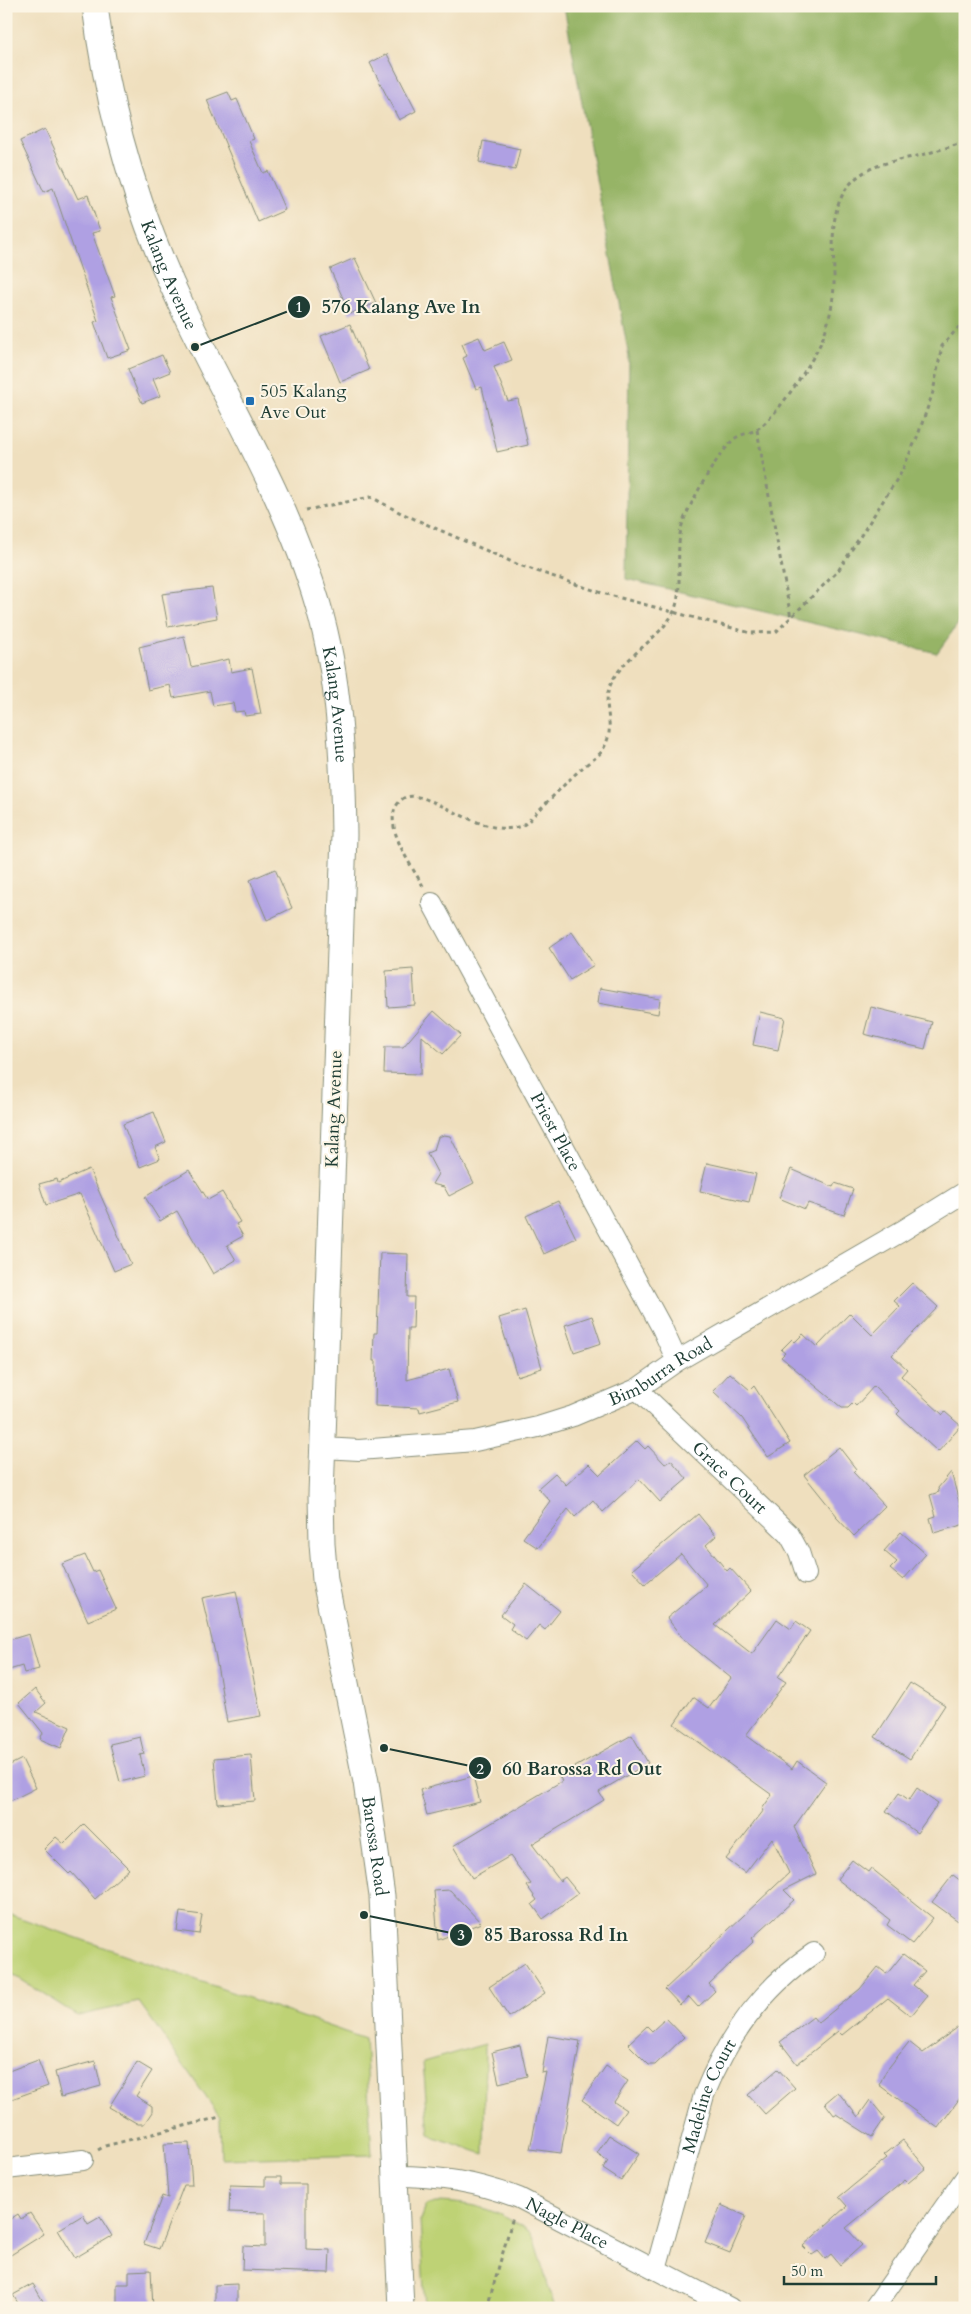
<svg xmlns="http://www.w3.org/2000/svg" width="971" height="2314" viewBox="0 0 971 2314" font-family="Cardo,serif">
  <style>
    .green { fill: #bed275; stroke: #6e8854 }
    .forest { fill: #96b466; stroke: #5a784d }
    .building { fill: #afa0e3 }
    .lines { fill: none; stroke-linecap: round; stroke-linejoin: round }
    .minor-casing { stroke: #878e79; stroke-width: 22 }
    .tertiary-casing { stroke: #878e79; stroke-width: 27 }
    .path { stroke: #878e79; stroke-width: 3; stroke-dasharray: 4 4; stroke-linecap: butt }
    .minor { stroke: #fff; stroke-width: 20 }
    .tertiary { stroke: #fff; stroke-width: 25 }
    .poi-dot { fill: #1f6fb2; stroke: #fcf5e5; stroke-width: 2 }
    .labels { text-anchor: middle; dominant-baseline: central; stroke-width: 4; stroke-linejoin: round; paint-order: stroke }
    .street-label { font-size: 18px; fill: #1f3d34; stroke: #fcf5e5 }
    .poi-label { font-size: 18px; fill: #1f3d34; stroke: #fcf5e5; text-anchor: start }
    .leader { fill: none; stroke: #1f3d34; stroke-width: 2 }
    .callout-dot { fill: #1f3d34; stroke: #fcf5e5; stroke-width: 2 }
    .mark-label { font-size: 15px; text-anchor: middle; font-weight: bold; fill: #fff }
    .callout-label { font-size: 19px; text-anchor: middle; font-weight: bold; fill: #1f3d34; stroke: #fcf5e5; stroke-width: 4; stroke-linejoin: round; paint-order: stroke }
  </style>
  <rect width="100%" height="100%" fill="#fcf5e5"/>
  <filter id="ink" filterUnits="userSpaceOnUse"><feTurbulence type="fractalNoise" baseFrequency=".02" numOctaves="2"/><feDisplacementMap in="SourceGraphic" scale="10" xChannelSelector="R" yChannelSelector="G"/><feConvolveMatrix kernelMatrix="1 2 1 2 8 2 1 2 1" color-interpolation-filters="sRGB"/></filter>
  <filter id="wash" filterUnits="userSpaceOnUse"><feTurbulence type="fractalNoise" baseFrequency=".0096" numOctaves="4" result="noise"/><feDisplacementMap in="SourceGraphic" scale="20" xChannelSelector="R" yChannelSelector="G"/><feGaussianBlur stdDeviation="1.12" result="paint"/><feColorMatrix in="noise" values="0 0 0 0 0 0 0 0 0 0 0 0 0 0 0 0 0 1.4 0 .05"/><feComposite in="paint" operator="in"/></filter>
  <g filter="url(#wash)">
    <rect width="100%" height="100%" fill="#efdfbe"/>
    <g class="green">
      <path d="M6 1913 365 2039 372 2155 221 2159 220 2117 139 2002 78 2016 6 1970Z"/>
      <path d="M485 2044 484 2154 429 2135 423 2062Z"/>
      <path d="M435 2202C478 2203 496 2210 532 2233L555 2308H425L420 2220 425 2206Z"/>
    </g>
    <path class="forest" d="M564 6H965V614L937 653 626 579 629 357Z"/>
    <g id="blocks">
      <g class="building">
        <path d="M387 54 416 111 399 120 370 63Z"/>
        <path d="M228 92 232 101 237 99 254 139 249 141 263 173 268 171 285 210 258 222 207 100Z"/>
        <path d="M45 129 78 199 88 195 100 231 92 233 115 296 111 297 131 350 107 358 94 322 98 321 53 188 44 192 20 141Z"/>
        <path d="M483 141 520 149 515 170 479 162Z"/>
        <path d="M355 258 376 303 350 314 330 269Z"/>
        <path d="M350 324 369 370 340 382 321 336Z"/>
        <path d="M479 337 485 350 504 342 512 360 494 367 508 401 518 399 528 445 497 452 482 387 476 389 463 358 467 356 462 344Z"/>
        <path d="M162 355 170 372 153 379 160 396 142 403 128 369Z"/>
        <path d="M212 588 217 618 168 627 162 594Z"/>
        <path d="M184 636 191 667 229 659 231 672 252 668 261 714 245 716 244 711 235 712 233 703 213 706 210 691 173 698 170 685 148 690 139 647Z"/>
        <path d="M275 869 292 908 267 920 250 880Z"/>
        <path d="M572 932 594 965 570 980 549 948Z"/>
        <path d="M413 969 415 1005 388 1007 386 971Z"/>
        <path d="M600 988 660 999 658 1014 598 1003Z"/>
        <path d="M871 1007 932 1022 925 1049 864 1034Z"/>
        <path d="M434 1011 461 1035 443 1054 422 1036 421 1074 384 1073 385 1047H403Z"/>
        <path d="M760 1012 785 1018 778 1050 753 1045Z"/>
        <path d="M154 1112 166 1142 155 1147 160 1159 140 1167 123 1124Z"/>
        <path d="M444 1135 450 1136 474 1183 449 1196 444 1187 432 1184 438 1174 427 1153 434 1150 438 1137Z"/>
        <path d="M707 1163 756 1174 749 1202 700 1191Z"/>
        <path d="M89 1169 131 1264 114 1271 80 1194 46 1205 39 1184 57 1179 58 1183Z"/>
        <path d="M791 1169 833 1187 835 1183 853 1189 844 1215 808 1203 805 1209 779 1198Z"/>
        <path d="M189 1170 208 1200 222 1192 240 1222 236 1224 243 1236 227 1245 236 1260 213 1274 177 1211 160 1221 145 1197Z"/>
        <path d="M558 1201 576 1238 544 1254 526 1216Z"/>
        <path d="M380 1253 408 1254 407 1297H414L413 1328H408L407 1380 449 1369 458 1402 420 1412 419 1408 375 1406 376 1361H373L374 1333H377Z"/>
        <path d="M912 1283 938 1307 892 1355 907 1369 901 1376 943 1415 945 1412 961 1426 938 1452 897 1414 900 1411 874 1386 856 1406 853 1403 848 1408H842L781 1357 785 1353 781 1350 792 1339 795 1342 803 1334 817 1347 850 1313 872 1335 900 1306 894 1301Z"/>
        <path d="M525 1310 542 1368 517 1376 499 1318Z"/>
        <path d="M592 1316 601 1343 574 1352 565 1325Z"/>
        <path d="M730 1373 750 1390 754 1386 790 1443 768 1457 742 1418 713 1391Z"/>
        <path d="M637 1441 645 1449 648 1446 665 1464 671 1460 687 1479 660 1502 639 1479 603 1512 593 1500 575 1517 568 1509 538 1548 523 1538 550 1501 538 1488 555 1473 566 1485 589 1464 600 1475Z"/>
        <path d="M839 1447 856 1469 853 1472 885 1506 854 1536 836 1517 837 1516 804 1475Z"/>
        <path d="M951 1472 965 1524 934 1533 930 1518 936 1516 930 1495 939 1492 938 1488Z"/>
        <path d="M698 1514 716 1536 706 1545 727 1571 730 1568 751 1591 715 1625 752 1654 777 1619 791 1629 796 1621 810 1631 778 1677 786 1682 746 1735 792 1769 797 1761 826 1782 794 1827 816 1874 784 1890 794 1900 752 1938 754 1941 709 1984 715 1991 698 2007 689 1997 680 2005 665 1989 789 1873 772 1838 745 1873 726 1859 764 1810 762 1809 772 1795 674 1724 693 1697 709 1708 731 1678 684 1640 667 1618 707 1585 681 1554 645 1584 632 1570Z"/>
        <path d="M901 1532 926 1554 903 1580 890 1569 897 1562 884 1551Z"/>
        <path d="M85 1555 93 1572 98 1570 116 1609 88 1621 62 1564Z"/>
        <path d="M526 1584 560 1611 545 1630 539 1625 526 1641 510 1629 513 1624 501 1615Z"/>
        <path d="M236 1591 261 1716 227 1722 215 1653 202 1598Z"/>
        <path d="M29 1634 39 1669 24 1673 22 1666 6 1671V1641Z"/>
        <path d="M910 1683 945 1705 910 1759 875 1737Z"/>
        <path d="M35 1689 46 1703 36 1712 70 1727 61 1748 40 1739 43 1733 19 1703Z"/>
        <path d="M632 1735 648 1763 599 1792 604 1800 532 1844 560 1881 565 1877 578 1893 543 1919 532 1904 537 1900 527 1886 531 1884 510 1856 472 1878 453 1846 562 1781 559 1776Z"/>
        <path d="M140 1737 144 1754 140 1755 145 1776 120 1782 110 1744Z"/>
        <path d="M251 1755 255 1801 218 1804 214 1758Z"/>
        <path d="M22 1759 36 1788 6 1803V1767Z"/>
        <path d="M473 1776 480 1802 427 1815 420 1790Z"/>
        <path d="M917 1788 938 1803 917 1833 886 1811 899 1793 909 1800Z"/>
        <path d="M84 1824 129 1869 95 1899 71 1872 69 1874 44 1849 56 1837 64 1844Z"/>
        <path d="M852 1860 868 1872 871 1868 933 1918 912 1944 887 1925 890 1920 837 1879Z"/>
        <path d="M953 1875 965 1884V1926L932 1902Z"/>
        <path d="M450 1890 481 1923 438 1940 434 1891Z"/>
        <path d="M180 1912 202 1915 199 1934 177 1931Z"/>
        <path d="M903 1954 925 1971 913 1985 927 1996 911 2016 888 1998 842 2035 838 2031 797 2064 780 2042 813 2017 818 2023 860 1989 878 1967 887 1974Z"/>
        <path d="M525 1963 545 1993 509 2017 489 1987Z"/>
        <path d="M666 2018 684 2037 655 2065H649L628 2044 647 2026 652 2031Z"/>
        <path d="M965 2022V2091L938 2128 879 2085 886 2071 909 2042 923 2053Z"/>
        <path d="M548 2036 580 2041 561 2153 530 2149 546 2072 542 2073Z"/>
        <path d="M520 2045 527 2076 499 2083 492 2052Z"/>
        <path d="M38 2060 48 2086 6 2101V2072Z"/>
        <path d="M95 2061 101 2086 61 2097 55 2072Z"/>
        <path d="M137 2062 152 2071 136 2096 152 2106V2112L144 2124H138L109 2107Z"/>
        <path d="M606 2066 628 2081 614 2102 626 2110 616 2124 582 2100Z"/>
        <path d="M778 2069 795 2088 765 2114 748 2095Z"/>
        <path d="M838 2092 858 2117 870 2100 885 2118 872 2137 836 2114 834 2115 825 2103Z"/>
        <path d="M609 2135 639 2154 621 2181 603 2169 608 2161 597 2153Z"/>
        <path d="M903 2140 926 2168 908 2183 905 2180 846 2228 862 2245 840 2265 831 2254 825 2259 818 2251 812 2255 803 2246 847 2206 839 2197 887 2158 884 2155Z"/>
        <path d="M189 2143 192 2185H184L159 2249 144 2244 162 2196 168 2198 164 2144Z"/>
        <path d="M265 2177H281V2184H306V2249L330 2250 329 2273 242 2270 243 2246 265 2247V2213L229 2212 230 2185 265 2186Z"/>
        <path d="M721 2205 746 2216 730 2253 705 2243Z"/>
        <path d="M30 2213 44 2234 6 2258V2222L18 2214 21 2219Z"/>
        <path d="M83 2215 88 2224 100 2217 112 2236 75 2258 58 2230Z"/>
        <path d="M151 2270 153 2308H117V2284H129V2271Z"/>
        <path d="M33 2284 47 2308H21L13 2295Z"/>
        <path d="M237 2284V2308H215V2285Z"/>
      </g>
    </g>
  </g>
  <g filter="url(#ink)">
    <use href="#blocks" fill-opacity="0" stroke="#878e79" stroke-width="1"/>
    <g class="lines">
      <g class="minor-casing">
        <g id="minor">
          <path id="s1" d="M432 903 662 1328 677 1361"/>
          <path id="s2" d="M637 1389 789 1534 799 1552 806 1574"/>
          <path id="s3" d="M323 1448 359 1450 475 1441 538 1427 573 1416 637 1389 677 1361 902 1231 965 1192"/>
          <path d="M6 2169 83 2160"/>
          <path id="s4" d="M394 2176C440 2176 476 2182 519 2198L730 2308"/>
          <path id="s5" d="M656 2269 704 2095C727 2038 762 1988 814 1953"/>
          <path d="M874 2308 965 2178"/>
        </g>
      </g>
      <g class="tertiary-casing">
        <g id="tertiary">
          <path id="s6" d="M95 6C108 112 139 217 185 313 231 409 288 502 318 605 340 680 343 758 344 835L321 1495 322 1544 325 1580 366 1782 382 1896 401 2308"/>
        </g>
      </g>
      <g class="path">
        <path d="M757 430 791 618"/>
        <path d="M306 510 371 497 401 513 519 565 602 593 751 633 776 632 838 571 901 473 918 435 933 392 942 346 965 320"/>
        <path d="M423 886C412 866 378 821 401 800 422 781 480 841 521 826 527 824 532 817 537 812 552 798 566 782 581 769 587 763 597 758 602 751 604 748 606 744 607 741 614 723 602 704 610 686 621 658 657 641 672 615 687 590 671 548 685 517 697 491 713 462 732 441 738 434 749 434 757 429 775 419 814 360 822 340 829 322 833 304 834 285 835 250 825 206 855 179 872 164 895 161 917 156 933 152 949 147 965 142"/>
        <path d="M98 2150 105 2146 220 2117"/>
        <path d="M487 2308 513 2217"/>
      </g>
      <use href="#minor" class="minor"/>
      <use href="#tertiary" class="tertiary"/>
    </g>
  </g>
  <rect class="poi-dot" x="245" y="396" width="10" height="10" rx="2.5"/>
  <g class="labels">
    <g class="street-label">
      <text stroke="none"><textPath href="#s6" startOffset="280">Kalang Avenue</textPath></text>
      <text stroke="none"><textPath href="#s6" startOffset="744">Kalang Avenue</textPath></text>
      <text transform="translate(334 1109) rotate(-88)">Kalang Avenue</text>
      <text stroke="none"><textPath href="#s1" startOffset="260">Priest Place</textPath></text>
      <text stroke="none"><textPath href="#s3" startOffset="352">Bimburra Road</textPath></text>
      <text stroke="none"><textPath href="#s2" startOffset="128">Grace Court</textPath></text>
      <text stroke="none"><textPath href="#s6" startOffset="1891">Barossa Road</textPath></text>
      <text stroke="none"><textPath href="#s5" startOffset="181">Madeline Court</textPath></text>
      <text stroke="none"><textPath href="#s4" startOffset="182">Nagle Place</textPath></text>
    </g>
    <g class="poi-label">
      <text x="260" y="391">505 Kalang<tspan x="260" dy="21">Ave Out</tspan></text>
    </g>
  </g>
  <path class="leader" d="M195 347L299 307M384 1748L480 1768M364 1915L461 1935"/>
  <g class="callout-dot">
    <circle cx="195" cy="347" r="5"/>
    <circle cx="384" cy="1748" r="5"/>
    <circle cx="364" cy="1915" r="5"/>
    <circle cx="299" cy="307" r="12"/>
    <circle cx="480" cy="1768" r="12"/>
    <circle cx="461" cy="1935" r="12"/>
  </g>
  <g class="mark-label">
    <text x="299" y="312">1</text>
    <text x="480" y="1774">2</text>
    <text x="461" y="1940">3</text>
  </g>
  <g class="callout-label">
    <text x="401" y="313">576 Kalang Ave In</text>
    <text x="582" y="1775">60 Barossa Rd Out</text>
    <text x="556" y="1941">85 Barossa Rd In</text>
  </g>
  <rect width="971" height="2314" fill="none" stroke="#fcf5e5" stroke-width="25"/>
  <path d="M784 2276v8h152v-8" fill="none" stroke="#1f3d34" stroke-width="2.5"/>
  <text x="791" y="2276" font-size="15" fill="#1f3d34" stroke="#fcf5e5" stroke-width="4" paint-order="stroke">50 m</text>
</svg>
